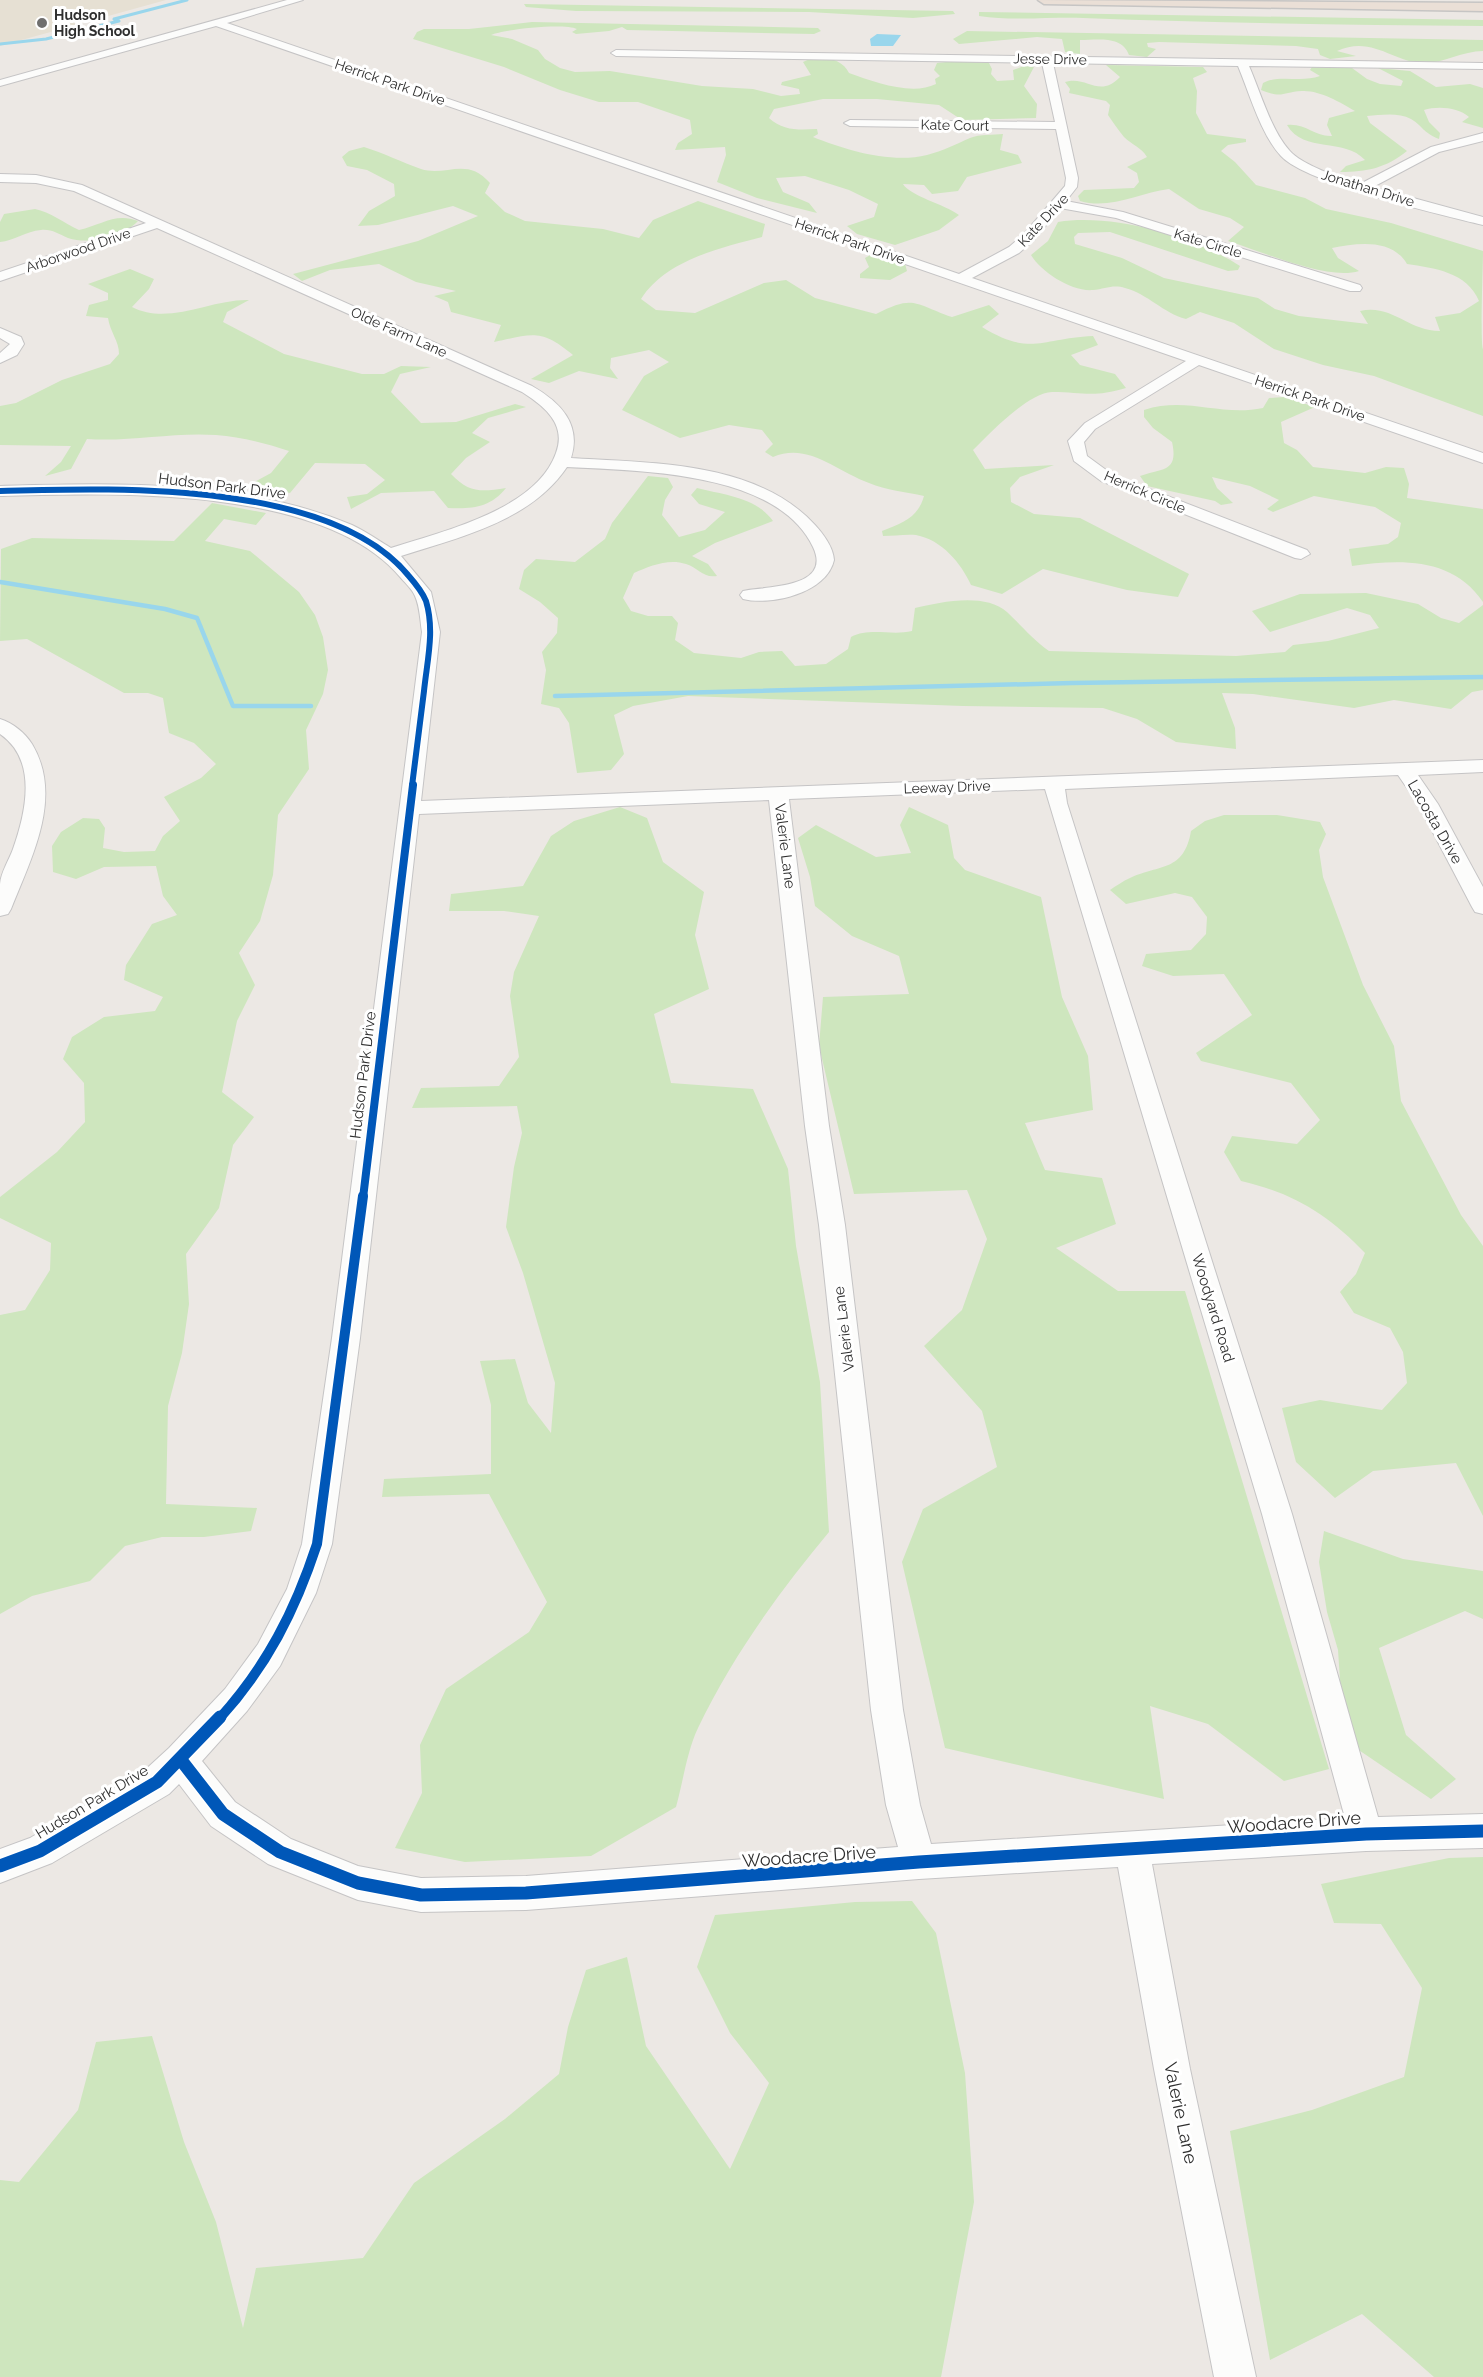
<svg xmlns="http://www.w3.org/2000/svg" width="1483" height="2377" viewBox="0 0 1483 2377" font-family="Raleway,sans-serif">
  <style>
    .education { fill: #e6e0d3 }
    .green { fill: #cee6be }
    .water { fill: #99d6ec }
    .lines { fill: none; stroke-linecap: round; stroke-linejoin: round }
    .stream-far1 { stroke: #99d6ec; stroke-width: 3 }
    .stream { stroke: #99d6ec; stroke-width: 4.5 }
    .minor-casing { stroke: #c5c4c5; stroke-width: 2 }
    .highway-casing { stroke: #c6c5c4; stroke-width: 3 }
    .minor { fill: #fcfcfb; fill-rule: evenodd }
    .highway { fill: #eadfd6; fill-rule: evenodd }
    .cycleway-far3-casing { stroke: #fff; stroke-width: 9 }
    .cycleway-far2-casing { stroke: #fff; stroke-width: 11 }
    .cycleway-far1-casing { stroke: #fff; stroke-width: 14 }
    .cycleway-casing { stroke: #fff; stroke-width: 16 }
    .cycleway-far3 { stroke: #0057b8; stroke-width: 6 }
    .cycleway-far2 { stroke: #0057b8; stroke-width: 8 }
    .cycleway-far1 { stroke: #0057b8; stroke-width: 10 }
    .cycleway { stroke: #0057b8; stroke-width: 13 }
    .poi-dot { fill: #706f6e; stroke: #fff; stroke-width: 2 }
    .labels { text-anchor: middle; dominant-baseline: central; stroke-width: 6; stroke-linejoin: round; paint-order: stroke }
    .far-poi-label { font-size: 14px; font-weight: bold; fill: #2e2e2e; stroke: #fff; text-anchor: start }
    .far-street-label { font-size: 14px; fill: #2e2e2e; stroke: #fff }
    .street-label { font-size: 15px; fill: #2e2e2e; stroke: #fff }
    .near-street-label { font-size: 18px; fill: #2e2e2e; stroke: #fff }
  </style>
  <rect width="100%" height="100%" fill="#ece8e4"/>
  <path class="education" d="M0 0H166L0 46Z"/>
  <g class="green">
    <path d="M524 4 953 11 955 14 913 18 809 12 576 11 526 7Z"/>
    <path d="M979 12 1483 20V26C1350 25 1216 23 1083 18 1048 17 1014 21 979 16Z"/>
    <path d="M532 22 818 28 821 31 814 34 627 30 622 27 609 31 576 34 572 32 577 29C564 23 505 29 491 35L512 39 538 50 545 59 560 68 575 72 610 71 702 86 753 89 781 96 800 94 799 89 781 85 782 82 811 75 803 62C817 54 842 57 849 73 874 82 912 96 936 84L935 79 940 76 934 70 937 63 955 61 989 63 992 69 991 74 997 81 1014 80 1013 70 1024 66 1034 67 1024 86 1037 104 1036 118 962 120 939 105 877 99H823L774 109 769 118C783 131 799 130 817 129L818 134 813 137C846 150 891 164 927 155 943 151 956 144 970 138 980 134 993 135 1003 134L1000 150 1018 155 1022 163 967 177 958 191 932 194 924 185 903 184C910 196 944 204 959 215L939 230 895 245 857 234 847 226 874 217 878 204 849 190 805 176 776 178 783 192 809 203 817 213 757 198 717 182 726 155 725 147 675 150 678 143 692 134 690 120 638 102H599L560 90 504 67 413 39 417 32 424 29H469Z"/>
    <path d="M967 31 1483 40V51C1462 51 1442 64 1423 63 1394 63 1372 35 1337 51L1356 56 1330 59 1320 55 1318 49 1296 46 1159 42 1147 43 1148 47 1156 49 1147 57 1129 55C1122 35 1097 40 1080 40V54L1065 52 1062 39 1037 37 959 44 953 39Z"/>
    <path d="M1106 65 1203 67 1207 72 1193 78 1197 91 1196 113 1207 134 1246 139V142L1228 145 1221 151 1235 162 1256 185 1305 198 1326 209 1391 223 1483 251C1483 266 1480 343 1483 349V416L1374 376 1323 365 1274 349 1234 323 1200 312 1186 319C1163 313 1148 294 1125 288 1113 284 1105 289 1093 290 1072 292 1041 272 1031 255L1048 241 1058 222C1113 213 1194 236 1240 266L1238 270 1228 271 1110 232 1078 233 1074 237 1075 244 1122 258 1164 278 1258 298 1275 309 1299 316 1368 324 1360 311C1393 304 1407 331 1440 331L1435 317 1460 313 1479 301C1467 272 1434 268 1407 264 1392 238 1357 243 1332 248L1338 258 1359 271C1327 281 1261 251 1228 241L1244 227 1230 218 1199 209 1169 189C1139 193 1110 210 1080 201L1078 196 1084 190 1134 188 1139 182 1137 173 1127 167 1147 157C1141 147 1132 145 1124 137 1118 130 1113 122 1108 115L1110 105 1106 101 1069 93 1070 89 1065 82C1087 75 1099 99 1120 77Z"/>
    <path d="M1312 67 1352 68 1367 79 1380 84 1401 86 1403 81 1378 68 1410 71 1436 87 1470 84 1483 88V128L1462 122 1469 117C1458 107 1437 106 1424 110L1429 122 1440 133 1439 139C1422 132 1424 127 1411 119 1398 112 1381 115 1367 116L1370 123 1407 151C1386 168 1367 172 1340 172L1346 166 1365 160C1344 137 1304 154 1287 125 1306 123 1315 137 1332 136L1327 125 1329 118 1355 111C1340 102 1319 90 1302 91 1282 92 1283 99 1261 90L1263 83C1279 74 1301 83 1320 76L1310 70Z"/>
    <path d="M364 147C384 153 401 162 421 169 446 177 467 156 490 183L485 193 505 212 525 221 603 229 639 238 653 220 698 201 765 224 762 237C720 248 666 260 641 299L656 310 695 313 764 283 786 280 815 298 876 314C915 294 914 304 952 317L989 305 999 314 982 327C1031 357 1042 338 1093 336L1098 345 1071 355 1080 365 1115 374 1126 388C1093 398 1083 392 1052 392 1028 393 990 433 973 450L985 469 1054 465 1020 477 1010 488 1011 502 1034 514 1080 518 1189 574 1178 597 1127 590 1043 569 1002 594 971 585C961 563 942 540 916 535 906 534 893 536 883 536L882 531C902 523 918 518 924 496 906 492 886 490 869 483 836 471 808 442 773 457L765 452 773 444 762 430 729 425 680 438 622 410 644 376 669 362 649 350 611 358 610 368 618 379 579 371 549 383 531 379 573 355C541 328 532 334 494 342L501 325 451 312 448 302 434 296 456 291 416 282 379 264 330 270 302 281 293 274 418 241 478 216 453 206 378 225 358 226 369 211 395 196 394 184 367 170 347 166 342 157 349 151Z"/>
    <path d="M35 209C50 212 64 223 79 230 101 225 116 212 138 221 123 237 90 245 68 238 58 234 52 229 41 230 26 231 14 241 0 242V222L4 214Z"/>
    <path d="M872 254 905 264 907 271 890 280 860 278V274L869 267 865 258Z"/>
    <path d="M130 269 154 279 149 289 132 307C169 326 210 299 249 300L227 312 223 322 284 354 362 374H384L401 366 431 367 400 374 391 392 421 423 456 422 515 404 526 407 488 418 472 433 490 442 466 458 451 474C469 493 481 492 506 488 490 508 472 509 448 508L434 491 381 493 351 509 347 497 367 494 385 480 365 464 315 463 290 493 249 485 271 473 289 451C265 443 241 437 216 435 173 432 130 442 87 439L71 469 45 476 61 462 71 446 0 445V406L16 403 62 380 110 364 119 354C119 341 110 332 108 318L86 316 89 305 108 300V293L88 284Z"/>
    <path d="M1284 397 1315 407 1281 422 1284 443 1297 450 1313 467 1365 473 1386 467 1404 468 1409 484 1407 498 1483 509V602C1453 557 1400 559 1352 566L1349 549 1388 544 1398 537 1401 523 1375 507 1314 496 1273 512 1267 509 1279 500 1250 486 1212 477 1217 488 1233 503 1221 505 1215 501 1147 486 1140 476C1161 468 1179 473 1172 442L1153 428 1144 417V410C1187 396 1220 417 1263 408L1269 398Z"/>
    <path d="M648 476 668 478 673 487 665 500 662 515 679 537 705 530 725 512 699 504 691 495 697 488C724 495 756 497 773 521L715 543 692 556 708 564 717 576C702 578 699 568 686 564 669 558 649 566 634 573L623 598 631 611 648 616H672L678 623 675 640 694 653 741 658 759 652 782 651 795 666 826 664 848 649 851 637C870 627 891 636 912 631L915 608C940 602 985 592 1007 612 1021 625 1032 639 1049 651L1236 656 1285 652 1293 645 1328 641 1379 628 1370 615 1347 608 1270 632 1252 611 1300 594 1366 593 1418 604 1441 618 1459 623 1483 605V690L1472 692 1451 709 1394 700 1354 708 1253 694 1222 693 1235 728 1236 749 1176 742 1137 719 1103 708 963 706 688 696 633 706 614 715 624 754 611 770 577 773 569 723 559 708 541 704 546 670 542 652 557 633 558 618 540 602 519 589 524 570 536 559 575 562 605 539 612 523Z"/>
    <path d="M212 503 266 513 256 525 224 519 205 541 250 551 299 592 315 615 323 637 328 670 323 694 306 730 309 769 278 815 273 875 260 921 239 953 255 985 237 1021 222 1092 254 1117 233 1145 219 1208 186 1254 189 1304 182 1353 168 1406 166 1504 257 1508 251 1531 204 1537H162L125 1546 90 1581 32 1596 0 1614V1315L25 1310 50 1270 51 1243 0 1218V1197L57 1152 85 1122 84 1083 63 1059 72 1037 104 1017 155 1011 163 997 124 980 126 965 152 924 177 915 163 896 156 866 104 867 76 879 53 872 52 846 61 832 83 818 99 819 105 828 103 848 124 852 155 851 163 836 180 821 164 797 201 778 216 764 194 743 169 733 163 698 148 693H124L27 639 0 641 1 549 32 538 174 541Z"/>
    <path d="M620 807 647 818 663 862 704 892 695 935 709 989 654 1014 671 1083 753 1089 788 1169 796 1246 820 1382 829 1532C779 1592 732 1657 698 1728 687 1751 683 1782 676 1807L591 1856 465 1862 395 1848 422 1793 420 1745 446 1689 529 1632 547 1602 489 1494 382 1497 384 1479 491 1474V1405L480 1361 515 1359 528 1403 551 1433 555 1383 523 1273 506 1227 514 1167 522 1133 517 1106 412 1108 421 1088 499 1086 519 1057 510 996 514 972 539 916 504 911H449L451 894 523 886 551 836 574 821Z"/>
    <path d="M909 807 948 825 954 858 965 870 1041 897 1062 997 1088 1056 1093 1110 1025 1123 1045 1170 1102 1178 1116 1224 1056 1248 1118 1291H1185L1329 1769 1284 1781 1208 1724 1150 1706 1164 1799 945 1748 902 1562 923 1509 997 1467 982 1411 924 1346 962 1310 987 1239 967 1190 854 1194 819 1046 823 997 909 994 899 956 852 936 815 906 810 877 798 838 816 825 876 857 911 853 900 825Z"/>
    <path d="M1224 815H1277L1320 822 1326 834 1319 850 1323 877 1363 985 1394 1046 1401 1101 1461 1215 1483 1246V1516L1456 1463 1373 1471 1335 1498 1296 1462 1282 1408 1320 1400 1382 1410 1407 1383 1403 1352 1390 1328 1354 1313 1340 1292 1356 1274 1365 1253C1328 1214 1293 1193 1241 1181L1224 1152 1232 1136 1297 1144 1320 1120 1291 1083 1201 1061 1196 1053 1252 1015 1224 974 1173 976 1142 966 1146 954 1191 950 1206 934 1207 917 1192 897 1175 893 1126 904 1110 890C1116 886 1123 881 1130 878 1160 864 1184 872 1191 831L1205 821Z"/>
    <path d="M1324 1531 1403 1559 1483 1571V1619L1465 1611 1379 1648 1406 1735 1456 1779 1431 1799 1344 1740 1338 1650 1327 1612 1319 1562Z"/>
    <path d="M1483 1857V2377H1434L1362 2314 1270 2360 1230 2131 1312 2110 1404 2077 1422 1988 1381 1924 1334 1923 1321 1884 1449 1858Z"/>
    <path d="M912 1901 936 1933 965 2073 974 2202 941 2377H0V2180L19 2182 78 2110 96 2042 152 2036 184 2142 216 2222 243 2328 256 2268 363 2258 414 2183 505 2119 559 2074 568 2027 586 1970 627 1957 646 2046 730 2169 769 2083 730 2033 697 1967 715 1915 855 1902Z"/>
  </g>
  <path class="water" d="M877 34 901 35 893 46H871L870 39Z"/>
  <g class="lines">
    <path class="stream-far1" d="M0 44 46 39 119 21 114 19 187 0"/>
    <g class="stream">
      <path d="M0 582 165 609 197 618 233 706H311"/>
      <path d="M555 696 1072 683 1483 677"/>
    </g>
    <g class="minor-casing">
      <g id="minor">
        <path d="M287 0H303L227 23 959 274 1009 247 1024 234 1065 186 1066 178 1056 129 850 126 844 123 850 120 1055 122 1042 63 616 56 611 53 616 50 1483 63V69L1249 66C1260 91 1271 130 1289 150 1301 165 1341 178 1360 184L1431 147 1483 133V141L1439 152 1373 187 1483 217V225C1442 215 1305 183 1281 156 1261 135 1249 92 1238 66L1053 63 1078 178 1077 187 1066 201 1123 212 1360 285 1362 288 1360 291H1350L1116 218 1060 208 1034 240 1019 253 972 278 1483 453V463L1199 365 1095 429 1084 442 1087 456 1113 475 1307 550 1310 554 1301 559 1295 558 1101 481 1074 461 1068 441 1085 423 1186 361 216 26 0 86V80Z"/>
        <path d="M0 174 36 175 82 185 532 386C560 402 582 424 571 458 651 463 757 461 815 525 824 535 833 547 834 560 827 593 771 606 743 599L740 595 743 591C765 586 833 589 813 547 777 471 639 471 567 467 531 521 460 537 401 556L431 592 440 632 421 801 1483 760V772L1418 775 1438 804 1483 887V914L1475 912 1472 907 1418 804 1398 775 1065 789 1067 803 1292 1514 1378 1817 1483 1814V1848L1366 1851 1152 1864 1190 2069 1256 2377H1214L1154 2069 1118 1867 919 1879 526 1910 421 1912 358 1900 268 1864 211 1826 179 1784 169 1794 52 1863 0 1883V1849L30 1838 145 1770 169 1748 225 1689 258 1644 287 1589 302 1544 332 1338 422 632C420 620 420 607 415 596 412 589 406 584 401 578 324 485 112 493 0 496V486C116 483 243 479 352 525 365 531 378 540 391 548 443 531 536 510 556 453 567 424 544 406 522 392L157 228 0 281V272L146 223 74 191 36 183 0 182ZM1045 789 1262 1514 1345 1818 931 1844 920 1805 903 1710 845 1225 829 1126 789 799ZM769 800 805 1126 819 1225 871 1710 886 1805 898 1847 526 1876 421 1878 358 1866 291 1839 235 1802 202 1761 247 1711 280 1666 316 1593 332 1544 360 1338 419 814Z"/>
        <path d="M0 328 21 337 24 344 17 355 0 363V353L10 344 0 338Z"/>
        <path d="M0 719C13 723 25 733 32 744 64 797 31 858 11 909L8 914 0 916C0 906 0 894 0 884 1 872 9 860 13 849 26 812 38 760 0 734Z"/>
      </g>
    </g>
    <g class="highway-casing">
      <path id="highway" d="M1038 0 1483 3V11L1044 4Z"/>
    </g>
    <use href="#minor" class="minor"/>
    <use href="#highway" class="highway"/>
    <g class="cycleway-far3-casing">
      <path id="cycleway-far3" d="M0 491C114 488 329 480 408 575 415 583 422 591 426 601 435 631 427 661 424 691 420 723 416 755 412 786"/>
    </g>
    <g class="cycleway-far2-casing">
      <path id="cycleway-far2" d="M363 1198 413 785"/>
    </g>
    <g class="cycleway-far1-casing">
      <path id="cycleway-far1" d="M219 1719C267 1666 295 1611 317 1544L363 1196"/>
    </g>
    <g class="cycleway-casing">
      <g id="cycleway">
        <path d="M181 1760 223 1814 280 1852 358 1883 421 1895 526 1893 919 1862 1366 1834 1483 1831"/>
        <path d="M0 1866 40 1851 157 1782 220 1717"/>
      </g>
    </g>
    <use href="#cycleway-far3" class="cycleway-far3"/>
    <use href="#cycleway-far2" class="cycleway-far2"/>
    <use href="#cycleway-far1" class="cycleway-far1"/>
    <use href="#cycleway" class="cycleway"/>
  </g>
  <circle class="poi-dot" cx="42" cy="23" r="6"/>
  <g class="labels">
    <g class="far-poi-label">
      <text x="54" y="15">Hudson<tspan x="54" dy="16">High School</tspan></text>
    </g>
    <g class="far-street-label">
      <text transform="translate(1050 59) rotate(1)">Jesse Drive</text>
      <text transform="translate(390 82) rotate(19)">Herrick Park Drive</text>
      <text transform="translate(955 125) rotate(1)">Kate Court</text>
      <text transform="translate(1368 188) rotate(17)">Jonathan Drive</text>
      <text transform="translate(1043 220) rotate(-47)">Kate Drive</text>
      <text transform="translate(850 241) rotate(19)">Herrick Park Drive</text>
      <text transform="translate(1208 243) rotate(17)">Kate Circle</text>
      <text transform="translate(78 250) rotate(-19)">Arborwood Drive</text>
      <text transform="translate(399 332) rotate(24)">Olde Farm Lane</text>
      <text transform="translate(1310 398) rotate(19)">Herrick Park Drive</text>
      <text transform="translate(1145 492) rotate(23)">Herrick Circle</text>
      <text transform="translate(947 787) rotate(-2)">Leeway Drive</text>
    </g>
    <g class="street-label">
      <text transform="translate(222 486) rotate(7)">Hudson Park Drive</text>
      <text transform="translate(1435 822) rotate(60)">Lacosta Drive</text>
      <text transform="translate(785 846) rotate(83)">Valerie Lane</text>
      <text transform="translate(363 1075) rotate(-83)">Hudson Park Drive</text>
      <text transform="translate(1213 1308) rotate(73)">Woodyard Road</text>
      <text transform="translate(844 1329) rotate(-97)">Valerie Lane</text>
      <text transform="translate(92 1802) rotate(-31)">Hudson Park Drive</text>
    </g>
    <g class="near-street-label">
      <text transform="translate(1294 1822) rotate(-4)">Woodacre Drive</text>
      <text transform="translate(809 1856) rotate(-4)">Woodacre Drive</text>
      <text transform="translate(1181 2113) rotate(78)">Valerie Lane</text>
    </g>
  </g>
</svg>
